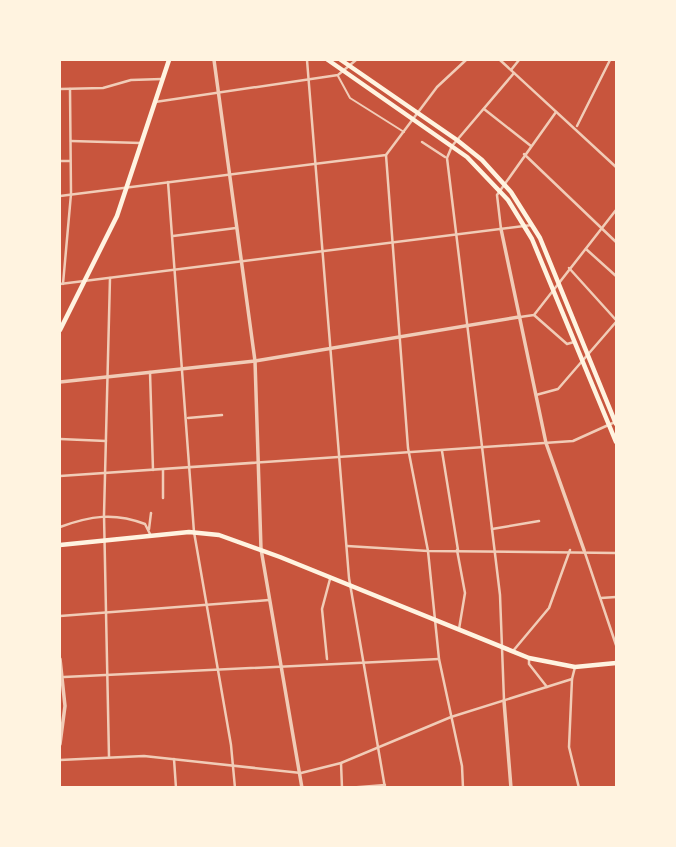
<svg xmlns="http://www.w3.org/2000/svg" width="676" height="847" viewBox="0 0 676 847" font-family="'DM Sans',sans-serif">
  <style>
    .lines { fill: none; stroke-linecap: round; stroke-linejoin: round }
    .pedestrian { stroke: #f1ccb7; stroke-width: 2 }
    .minor { stroke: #f1ccb7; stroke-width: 2.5 }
    .tertiary { stroke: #f1ccb7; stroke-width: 3.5 }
    .secondary { stroke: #fff3e0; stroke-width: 4.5 }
    .primary { stroke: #fff3e0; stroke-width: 4.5 }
  </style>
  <rect width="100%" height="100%" fill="#c8553d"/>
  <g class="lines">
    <path class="pedestrian" d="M338 76 350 98 404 132"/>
    <g class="minor">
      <path d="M307 60 349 578 385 788"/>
      <path d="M500 60 616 167"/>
      <path d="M511 70 519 60"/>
      <path d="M60 89 103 88 131 80 162 79"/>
      <path d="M155 102 338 75 356 60"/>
      <path d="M484 109 531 146"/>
      <path d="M577 126 610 60"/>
      <path d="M71 141 141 143"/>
      <path d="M422 142 445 157"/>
      <path d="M524 154 616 242"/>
      <path d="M386 155 408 448 428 551 439 659 462 766 463 788"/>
      <path d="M60 161H70"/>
      <path d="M168 182 194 532 231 745 235 788"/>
      <path d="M60 196 386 155 437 87 466 60"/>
      <path d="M501 229 497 195 556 112"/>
      <path d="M173 236 236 228"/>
      <path d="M586 249 616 276"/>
      <path d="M569 268 616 320"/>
      <path d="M60 284 532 225"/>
      <path d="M63 284 71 194 70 89"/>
      <path d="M534 315 567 344 574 342"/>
      <path d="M520 317 534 315 616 210"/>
      <path d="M150 372 153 470"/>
      <path d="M536 395 558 389 616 322"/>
      <path d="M188 418 222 415"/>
      <path d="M60 439 106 441"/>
      <path d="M442 451 458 550"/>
      <path d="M163 470V498"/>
      <path d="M60 476 573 441 615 422"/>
      <path d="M60 527C90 516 114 512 145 524L151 536"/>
      <path d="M149 529 151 513"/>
      <path d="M492 529 539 521"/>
      <path d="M347 546 428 551 616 553"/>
      <path d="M457 550 465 593 459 629"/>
      <path d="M584 550 616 645"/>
      <path d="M601 598 616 597"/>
      <path d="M60 616 269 600"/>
      <path d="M513 651 549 608 570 550"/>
      <path d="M529 658V664L547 687"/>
      <path d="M327 659 322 609 330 579"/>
      <path d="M64 677 439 659"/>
      <path d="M572 679 569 747 579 788"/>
      <path d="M504 700 500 595 447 158 452 146 514 73"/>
      <path d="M109 757 104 515 110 278"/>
      <path d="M174 759 176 788"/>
      <path d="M60 760 144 756 301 773 341 763 451 717 572 679 575 667"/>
      <path d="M341 763 342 788"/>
      <path d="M347 788 385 785"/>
    </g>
    <g class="tertiary">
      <path d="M214 60 255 361 261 549 302 788"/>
      <path d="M501 229 546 443 584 550"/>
      <path d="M60 382 255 361 519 317"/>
      <path d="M60 659 65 706 60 744"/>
      <path d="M504 701 511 788"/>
    </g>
    <g class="secondary">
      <path d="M60 330 117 216 169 60"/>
      <path d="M60 545 189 532 219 535 280 557 529 658 575 667 616 663"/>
    </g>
    <g class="primary">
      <path d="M328 60 467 157 508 200 532 239 616 442"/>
      <path d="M341 60 457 140 482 160 511 192 540 238 616 424"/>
    </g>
  </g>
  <rect width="676" height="847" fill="none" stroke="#fff3e0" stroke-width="122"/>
</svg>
